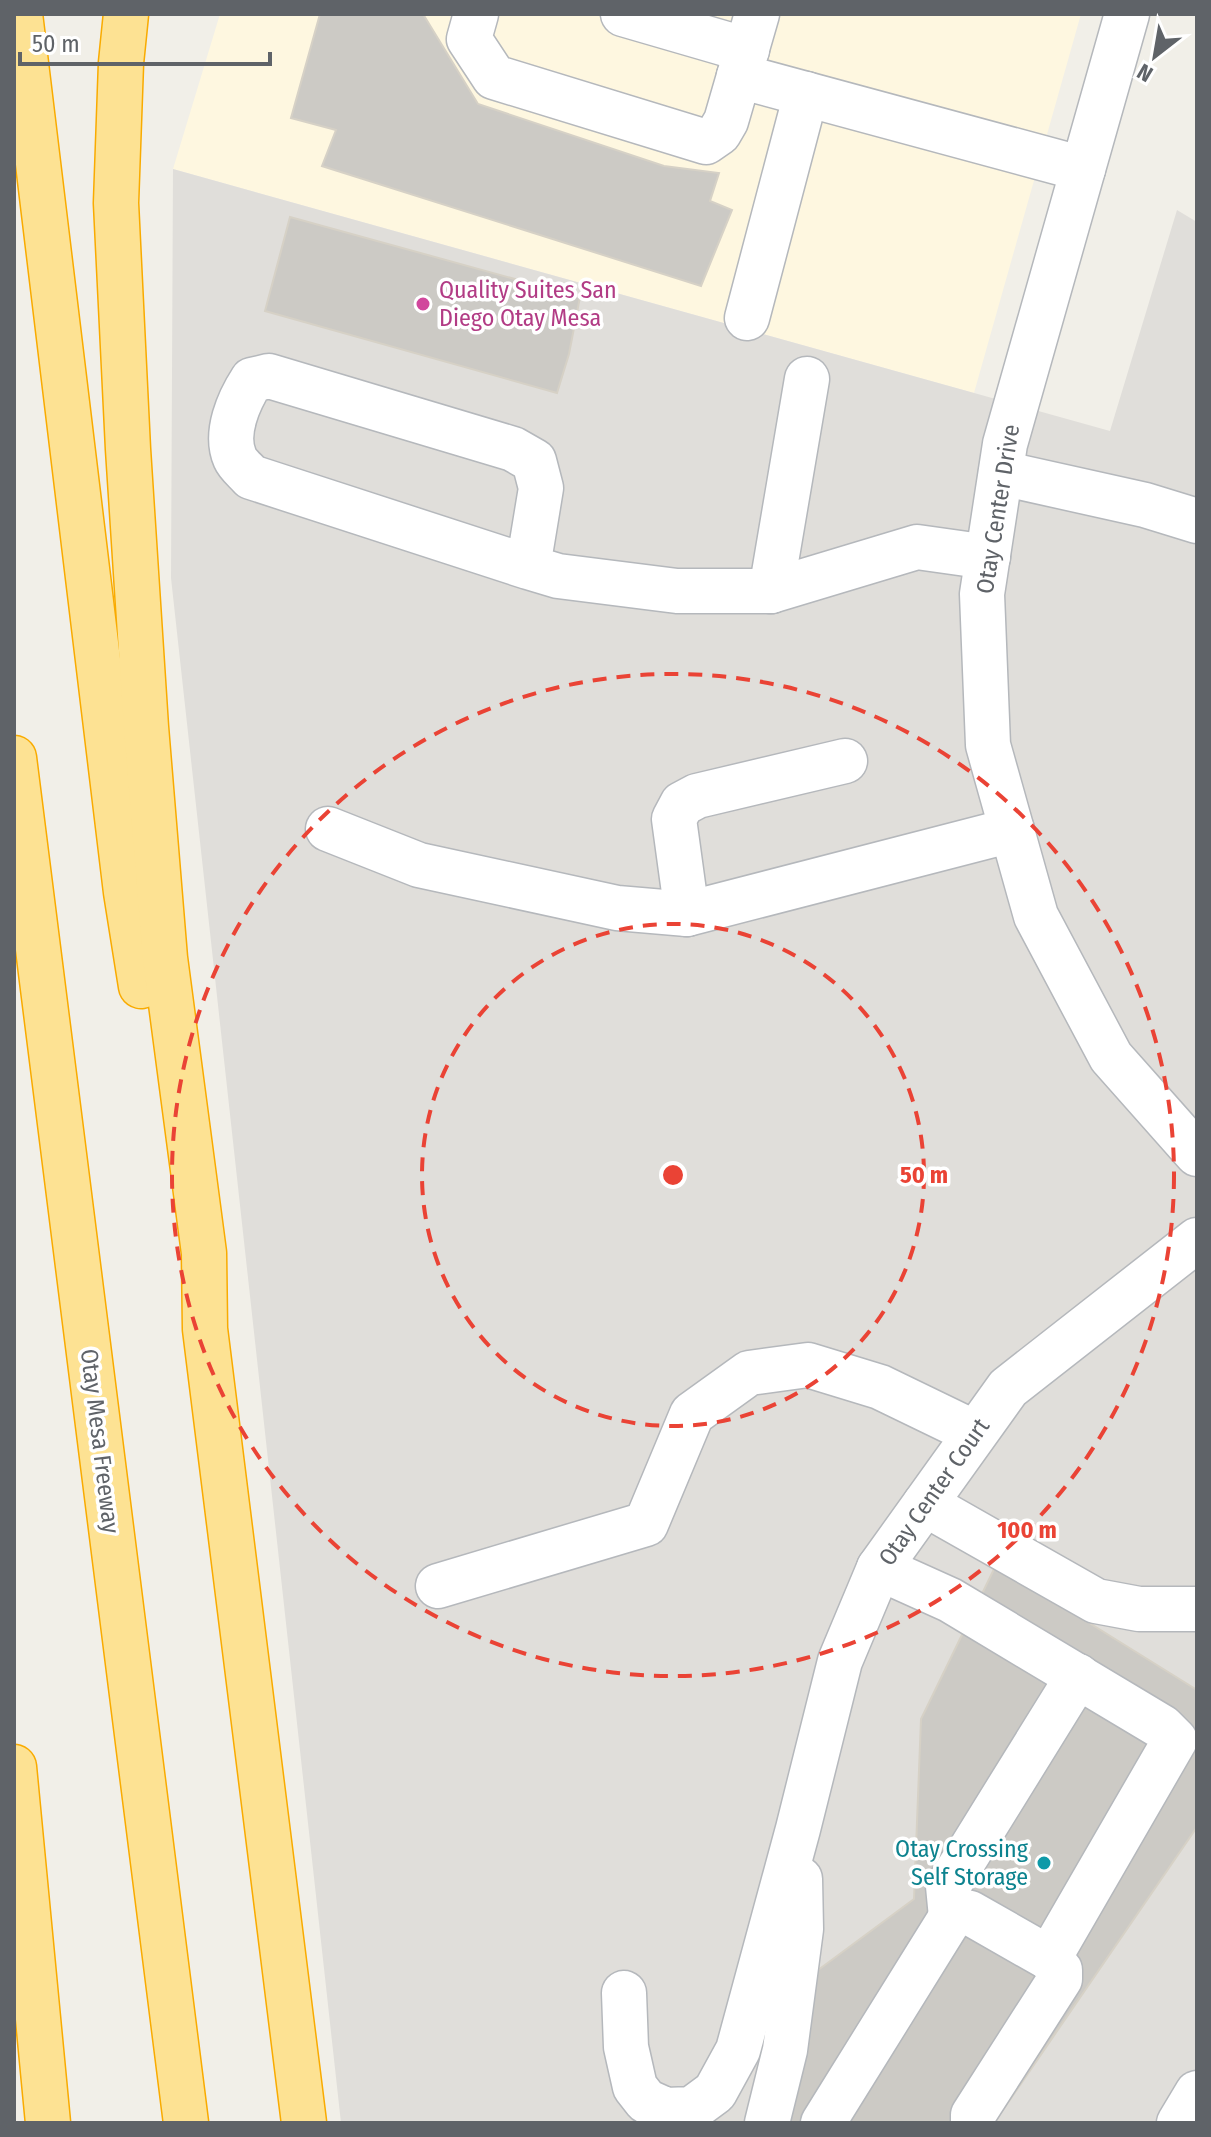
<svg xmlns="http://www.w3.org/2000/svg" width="1211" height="2137" viewBox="0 0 1211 2137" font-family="'Fira Sans Condensed',sans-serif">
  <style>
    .commercial { fill: #fef7e0 }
    .industrial { fill: #e0deda }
    .building { fill: #cccac5; stroke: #d6d1c6; stroke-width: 2 }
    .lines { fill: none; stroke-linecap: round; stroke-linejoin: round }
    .minor-casing { stroke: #b5b8bc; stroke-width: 47 }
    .highway-casing { stroke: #f9ab00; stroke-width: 47 }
    .minor { stroke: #fff; stroke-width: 44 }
    .highway { stroke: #fde293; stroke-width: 44 }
    .ring { fill: none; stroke: #ea4335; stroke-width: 4; stroke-dasharray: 14 10 }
    .hotel-dot { fill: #d1479c; stroke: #fff; stroke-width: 3 }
    .culture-dot { fill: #0f9aa8; stroke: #fff; stroke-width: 3 }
    .labels { text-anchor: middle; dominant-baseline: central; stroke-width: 7; stroke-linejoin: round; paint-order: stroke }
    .hotel-label { font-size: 24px; fill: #b23c85; stroke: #fff; text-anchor: start }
    .street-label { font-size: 24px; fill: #5f6368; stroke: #fff }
    .culture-label { font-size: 24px; fill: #0d838f; stroke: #fff; text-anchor: end }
    .centre { fill: #ea4335; stroke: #fff; stroke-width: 4 }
    .ring-label { font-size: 24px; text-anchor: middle; font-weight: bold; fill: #ea4335; stroke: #fff; stroke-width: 7; stroke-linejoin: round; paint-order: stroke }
  </style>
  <rect width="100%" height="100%" fill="#f1efe8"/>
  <path class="commercial" d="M220 14H1081L974 393 173 169Z"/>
  <path class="industrial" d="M173 169 1110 431 1177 210 1197 222V2123H341L171 578Z"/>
  <g class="building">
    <path d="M320 14H423L478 104 664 166 719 173 710 201 732 210 701 286 322 166 336 130 291 118Z"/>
    <path d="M290 217 580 297 569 354 557 393 265 311Z"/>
    <path d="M996 1565 1197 1690V1827L994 2123H750L787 1993 914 1899 921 1719Z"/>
  </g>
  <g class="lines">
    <g class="minor-casing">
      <g id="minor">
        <path d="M476 14 469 39 494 77 706 142 719 133 726 121 757 14"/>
        <path d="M623 14 747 50"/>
        <path d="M1127 14 1005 444 982 594 988 745 1036 916 1111 1057 1197 1154"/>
        <path d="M739 76 1083 169"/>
        <path d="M747 318 806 94"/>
        <path d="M1001 473 1145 505 1197 521"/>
        <path d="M528 567 541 488 534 461 513 449 269 376 252 380C239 400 224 433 235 458 238 465 246 471 251 477L528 567 558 576 677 591H771L917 547 988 557"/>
        <path d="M771 591 807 379"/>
        <path d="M328 829 419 865 617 908 687 914 1012 830"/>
        <path d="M687 914 674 819 682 804 697 796 845 761"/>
        <path d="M925 1504 1096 1601 1139 1609H1197"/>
        <path d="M879 1568 950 1600 1162 1727 1175 1740 1049 1958"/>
        <path d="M438 1586 646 1524 692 1414 749 1373 808 1365 880 1387 975 1433"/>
        <path d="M951 1917 948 1886 1078 1676"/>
        <path d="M624 1993 626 2047 635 2087 646 2101 666 2110 692 2109 715 2092 738 2050 798 1829 840 1661 879 1568 1008 1388 1197 1240"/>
        <path d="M767 2123 785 2050 801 1929 800 1879"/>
        <path d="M823 2123 951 1917 961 1911 970 1913 1049 1958 1060 1970V1979L973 2115V2123"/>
        <path d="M1179 2123 1197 2093"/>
      </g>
    </g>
    <g class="highway-casing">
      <g id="highway">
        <path d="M20 14 126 892 141 986"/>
        <path d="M126 14 121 63 116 203 128 449 146 727 165 958 204 1253 205 1329 304 2123"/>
        <path d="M14 758 186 2123"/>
        <path d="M14 1767 48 2123"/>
      </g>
    </g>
    <use href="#minor" class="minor"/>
    <use href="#highway" class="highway"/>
  </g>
  <g class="ring">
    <circle cx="673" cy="1175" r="251"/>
    <circle cx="673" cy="1175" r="501"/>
  </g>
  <circle class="hotel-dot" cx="423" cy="304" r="8"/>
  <circle class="culture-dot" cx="1044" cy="1863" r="8"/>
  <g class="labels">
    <g class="hotel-label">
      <text x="439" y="290">Quality Suites San<tspan x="439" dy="28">Diego Otay Mesa</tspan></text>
    </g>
    <g class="street-label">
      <text transform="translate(998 509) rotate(-81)">Otay Center Drive</text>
      <text transform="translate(100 1441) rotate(83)">Otay Mesa Freeway</text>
      <text transform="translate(934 1492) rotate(-55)">Otay Center Court</text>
    </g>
    <g class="culture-label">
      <text x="1028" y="1849">Otay Crossing<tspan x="1028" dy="28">Self Storage</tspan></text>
    </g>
  </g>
  <circle cx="673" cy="1175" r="12" class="centre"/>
  <g class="ring-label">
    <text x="924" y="1183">50 m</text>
    <text x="1027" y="1538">100 m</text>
  </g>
  <rect width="1211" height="2137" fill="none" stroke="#5f6368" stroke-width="32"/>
  <g transform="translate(1155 56) rotate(211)" stroke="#ffffff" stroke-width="6" paint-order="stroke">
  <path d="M0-6L14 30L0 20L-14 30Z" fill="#5f6368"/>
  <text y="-12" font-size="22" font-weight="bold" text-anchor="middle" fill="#5f6368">N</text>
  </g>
  <path d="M20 52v12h250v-12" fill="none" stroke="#5f6368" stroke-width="4"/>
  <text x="32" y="52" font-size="24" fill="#5f6368" stroke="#ffffff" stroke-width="6" paint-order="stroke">50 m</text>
</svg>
